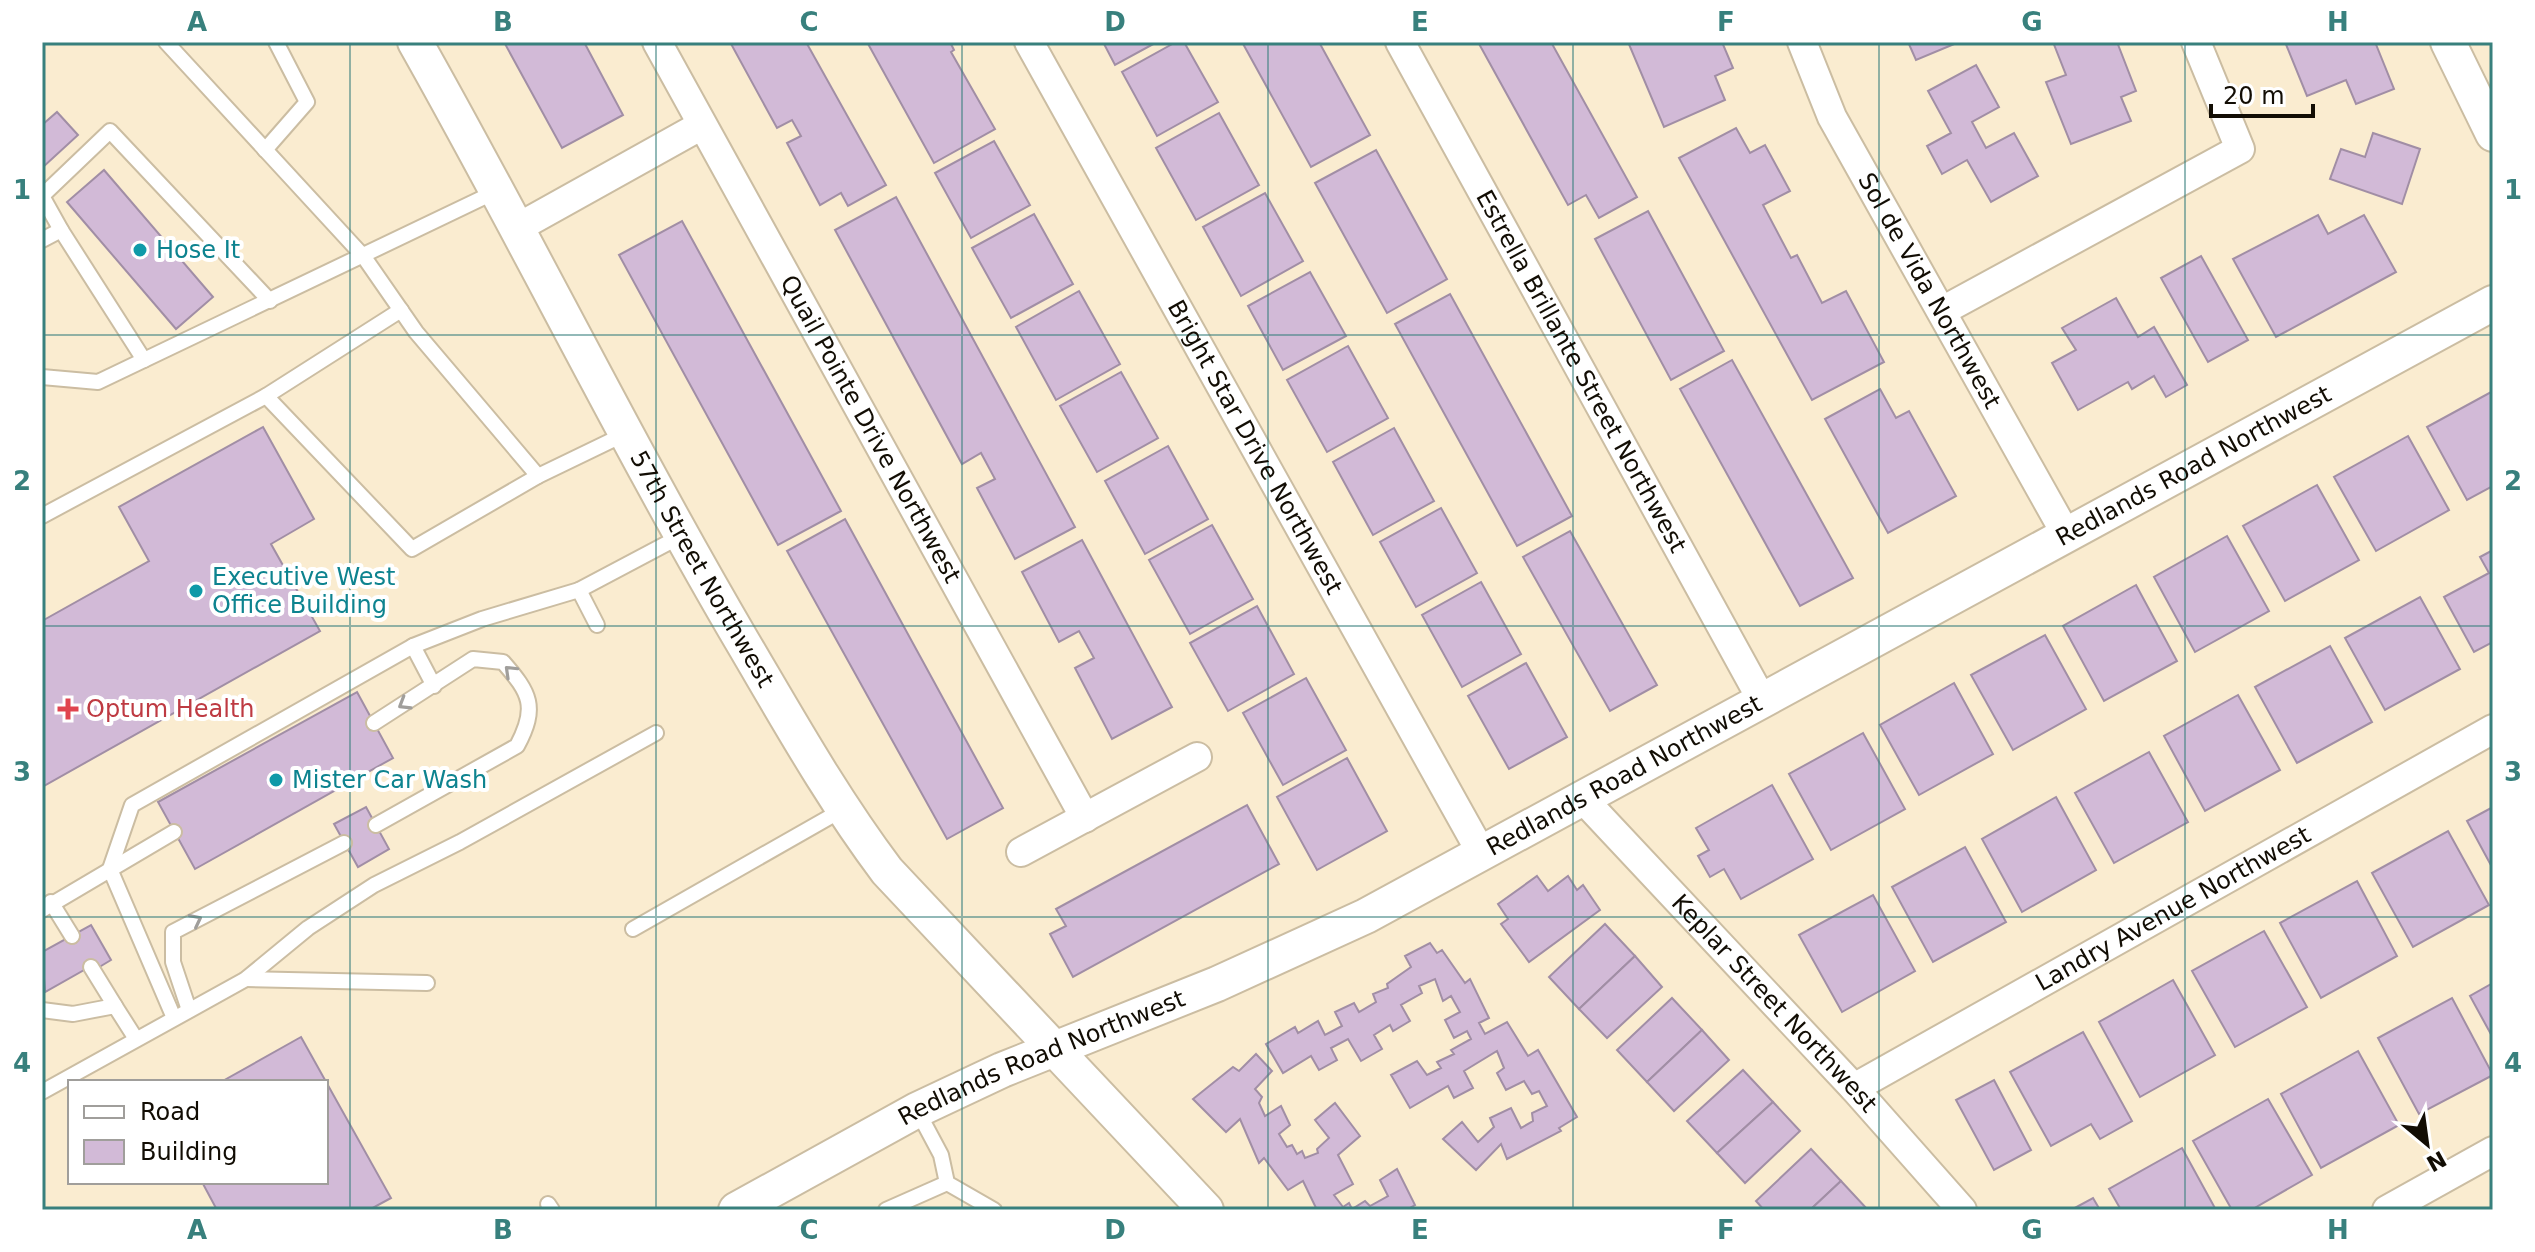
<svg xmlns="http://www.w3.org/2000/svg" width="2535" height="1252" viewBox="0 0 2535 1252" font-family="'DejaVu Sans',sans-serif">
  <style>
    .building { fill: #d2bad7; stroke: #a18ea5; stroke-width: 2 }
    .lines { fill: none; stroke-linecap: round; stroke-linejoin: round }
    .service-casing { stroke: #cbbda2; stroke-width: 18 }
    .minor-casing { stroke: #cbbda2; stroke-width: 32 }
    .tertiary-casing { stroke: #cbbda2; stroke-width: 38 }
    .service { stroke: #fff; stroke-width: 14 }
    .minor { stroke: #fff; stroke-width: 28 }
    .tertiary { stroke: #fff; stroke-width: 34 }
    .oneway { stroke: #a09e9b }
    .grid { fill: none; stroke: #38807d; stroke-width: 2; stroke-opacity: 0.55 }
    .culture-dot { fill: #0f9aa8; stroke: #fff; stroke-width: 3 }
    .health-dot { fill: #e0444e; stroke: #fff; stroke-width: 3 }
    .labels { text-anchor: middle; dominant-baseline: central; stroke-width: 8; stroke-linejoin: round; paint-order: stroke }
    .culture-label { font-size: 24px; fill: #0d838f; stroke: #fff; text-anchor: start }
    .street-label { font-size: 24px; fill: #120d04; stroke: #fff }
    .health-label { font-size: 24px; fill: #be3a42; stroke: #fff; text-anchor: start }
    .neatline { fill: none; stroke: #38807d; stroke-width: 3 }
    .grid-label { font-size: 26px; text-anchor: middle; font-weight: bold; fill: #38807d }
  </style>
  <rect width="100%" height="100%" fill="#faecd0"/>
  <g class="building">
    <path d="M504 42H584L623 115 562 148Z"/>
    <path d="M730 42H806L886 185 848 206 841 193 820 205 787 143 801 136 792 120 777 128Z"/>
    <path d="M867 42H950L954 50 951 52 995 129 934 163Z"/>
    <path d="M1103 42H1157L1115 65Z"/>
    <path d="M1176 42H1184L1218 102 1157 136 1122 72Z"/>
    <path d="M1242 42H1319L1370 135 1311 167Z"/>
    <path d="M1478 42H1551L1637 197 1599 218 1586 195 1568 205Z"/>
    <path d="M1628 42H1722L1733 68 1715 76 1725 100 1664 127Z"/>
    <path d="M1908 42H1959L1916 60Z"/>
    <path d="M2053 42H2117L2136 91 2121 97 2131 121 2071 144 2046 82 2066 75Z"/>
    <path d="M2285 42H2375L2394 89 2356 104 2346 80 2307 96Z"/>
    <path d="M1976 65 1999 107 1972 122 1986 148 2014 133 2038 176 1991 202 1967 160 1942 174 1927 146 1951 133 1928 91Z"/>
    <path d="M57 112 78 135 42 168V125Z"/>
    <path d="M1219 113 1259 185 1196 220 1156 148Z"/>
    <path d="M1736 128 1750 153 1765 145 1790 191 1763 205 1791 258 1797 255 1822 303 1846 291 1884 362 1812 400 1679 158Z"/>
    <path d="M2373 133 2420 149 2402 204 2330 179 2341 149 2365 157Z"/>
    <path d="M994 141 1030 205 971 238 935 173Z"/>
    <path d="M1376 150 1447 279 1387 313 1315 183Z"/>
    <path d="M104 170 213 297 176 329 67 202Z"/>
    <path d="M1265 193 1303 261 1241 296 1203 227Z"/>
    <path d="M896 197 1075 527 1015 559 977 488 995 479 981 453 962 464 835 230Z"/>
    <path d="M1648 211 1724 351 1671 380 1595 239Z"/>
    <path d="M1034 214 1073 284 1011 318 972 248Z"/>
    <path d="M2318 215 2328 234 2364 215 2396 272 2276 337 2233 259Z"/>
    <path d="M682 221 841 511 778 545 619 255Z"/>
    <path d="M2201 256 2248 340 2208 362 2161 278Z"/>
    <path d="M1310 272 1346 336 1283 370 1248 306Z"/>
    <path d="M1079 291 1120 364 1056 400 1016 327Z"/>
    <path d="M1450 294 1572 516 1517 546 1395 324Z"/>
    <path d="M2116 298 2138 337 2154 327 2187 385 2166 397 2154 376 2132 389 2128 382 2078 410 2052 363 2076 350 2062 328Z"/>
    <path d="M1348 346 1388 418 1327 452 1287 380Z"/>
    <path d="M1732 360 1853 578 1800 606 1680 389Z"/>
    <path d="M1121 372 1158 438 1097 472 1060 406Z"/>
    <path d="M1880 389 1896 418 1909 411 1956 496 1888 533 1825 419Z"/>
    <path d="M2493 391V486L2467 500 2427 427Z"/>
    <path d="M263 427 314 519 271 544 320 631 42 787V621L149 561 119 507Z"/>
    <path d="M1394 428 1434 501 1373 535 1333 462Z"/>
    <path d="M2408 436 2449 510 2376 551 2334 477Z"/>
    <path d="M1168 446 1208 519 1145 554 1105 481Z"/>
    <path d="M2317 485 2359 560 2285 601 2243 526Z"/>
    <path d="M1441 508 1477 573 1416 607 1380 542Z"/>
    <path d="M845 519 1003 808 947 839 787 551Z"/>
    <path d="M1212 525 1253 599 1190 634 1149 560Z"/>
    <path d="M1570 531 1657 685 1610 711 1523 557Z"/>
    <path d="M2227 536 2269 611 2195 652 2154 577Z"/>
    <path d="M1082 540 1172 707 1112 739 1075 668 1094 658 1079 631 1059 642 1022 572Z"/>
    <path d="M2493 550V642L2474 652 2444 597 2489 573 2480 557Z"/>
    <path d="M1481 582 1521 654 1462 687 1422 615Z"/>
    <path d="M2136 585 2177 661 2104 701 2063 626Z"/>
    <path d="M2420 597 2460 669 2385 710 2345 638Z"/>
    <path d="M1257 606 1294 674 1228 711 1190 643Z"/>
    <path d="M2045 635 2086 709 2013 750 1971 675Z"/>
    <path d="M2330 646 2372 722 2297 763 2255 687Z"/>
    <path d="M1526 663 1567 737 1509 769 1468 696Z"/>
    <path d="M1306 678 1346 750 1283 785 1243 713Z"/>
    <path d="M1954 683 1993 754 1919 795 1880 725Z"/>
    <path d="M357 692 393 758 195 869 158 802Z"/>
    <path d="M2238 695 2280 770 2205 811 2164 736Z"/>
    <path d="M1863 733 1905 809 1831 850 1789 774Z"/>
    <path d="M2149 752 2188 822 2114 863 2075 793Z"/>
    <path d="M1347 758 1387 831 1317 870 1277 797Z"/>
    <path d="M1772 785 1813 859 1741 899 1724 869 1710 877 1698 856 1709 850 1696 828Z"/>
    <path d="M2056 797 2096 870 2022 912 1982 839Z"/>
    <path d="M1247 805 1279 864 1073 977 1050 934 1066 926 1056 909Z"/>
    <path d="M366 807 389 849 358 867 334 824Z"/>
    <path d="M2493 807V869L2467 821Z"/>
    <path d="M2448 831 2489 905 2413 947 2372 873Z"/>
    <path d="M1965 847 2006 922 1933 962 1892 887Z"/>
    <path d="M1537 876 1548 891 1568 876 1577 890 1583 885 1600 910 1529 962 1501 924 1508 919 1498 904Z"/>
    <path d="M2357 881 2397 956 2321 998 2280 923Z"/>
    <path d="M1873 895 1915 971 1842 1012 1799 935Z"/>
    <path d="M1605 924 1635 956 1579 1009 1549 977Z"/>
    <path d="M91 925 111 960 96 969 93 965 45 992 42 952Z"/>
    <path d="M2264 931 2307 1007 2235 1047 2192 971Z"/>
    <path d="M1430 943 1437 953 1442 950 1465 983 1470 979 1489 1018 1479 1023 1485 1034 1507 1022 1528 1056 1538 1050 1577 1117 1559 1128 1561 1131 1507 1159 1501 1144 1476 1170 1443 1139 1462 1122 1478 1142 1494 1127 1490 1118 1511 1108 1521 1128 1533 1121 1532 1113 1547 1106 1539 1091 1532 1094 1524 1081 1506 1090 1497 1073 1504 1068 1497 1051 1464 1071 1473 1088 1454 1098 1448 1086 1410 1108 1391 1075 1417 1061 1427 1075 1441 1068 1437 1062 1454 1054 1451 1050 1471 1039 1467 1031 1454 1038 1445 1020 1460 1012 1451 996 1443 1001 1435 979 1419 986 1422 993 1401 1005 1410 1021 1393 1031 1390 1025 1374 1035 1382 1049 1361 1061 1348 1039 1331 1048 1337 1060 1319 1070 1311 1056 1283 1073 1266 1044 1295 1027 1298 1033 1318 1021 1325 1035 1342 1026 1335 1012 1354 1003 1359 1012 1376 1002 1373 994 1388 988 1387 984 1411 967 1405 956Z"/>
    <path d="M1635 956 1662 987 1607 1038 1579 1009Z"/>
    <path d="M2173 980 2215 1055 2140 1097 2099 1022Z"/>
    <path d="M2493 983V1038L2470 996Z"/>
    <path d="M1672 998 1702 1030 1647 1082 1617 1050Z"/>
    <path d="M2452 998 2493 1075 2419 1114 2378 1038Z"/>
    <path d="M1702 1030 1729 1060 1674 1111 1647 1082Z"/>
    <path d="M2083 1032 2132 1121 2100 1139 2091 1124 2051 1146 2010 1072Z"/>
    <path d="M301 1037 391 1198 369 1210H217L202 1182H326V1082H221Z"/>
    <path d="M2358 1051 2399 1125 2321 1168 2281 1094Z"/>
    <path d="M1256 1054 1272 1071 1255 1089 1262 1097 1259 1103 1265 1116 1281 1106 1290 1125 1279 1134 1287 1147 1292 1145 1297 1154 1302 1151 1305 1158 1318 1153 1317 1149 1329 1138 1315 1120 1335 1103 1360 1136 1338 1155 1353 1184 1334 1195 1343 1207 1349 1203 1352 1209 1365 1201 1370 1206 1388 1196 1380 1180 1397 1169 1415 1205 1406 1210H1317L1303 1181 1288 1190 1264 1158 1259 1163 1240 1119 1226 1132 1193 1099 1233 1067 1239 1071Z"/>
    <path d="M1743 1070 1773 1102 1717 1153 1687 1121Z"/>
    <path d="M1994 1080 2031 1150 1994 1170 1956 1100Z"/>
    <path d="M2268 1099 2312 1175 2251 1210H2232L2193 1141Z"/>
    <path d="M1773 1102 1800 1131 1745 1183 1717 1153Z"/>
    <path d="M2182 1148 2216 1210H2121L2109 1189Z"/>
    <path d="M1811 1149 1841 1181 1810 1210H1764L1756 1201Z"/>
    <path d="M1841 1181 1868 1210H1810Z"/>
    <path d="M2093 1198 2100 1210H2071Z"/>
  </g>
  <g class="lines">
    <g class="service-casing">
      <g id="service">
        <path d="M166 42 364 257 416 332 538 476 627 433"/>
        <path d="M265 150 307 102 276 42"/>
        <path d="M61 230 42 196 110 131 270 301"/>
        <path d="M42 240 61 230 144 360"/>
        <path d="M401 310 266 396 412 549 538 476"/>
        <path d="M42 377 98 382 497 191"/>
        <path d="M42 516 266 396"/>
        <path d="M597 625 579 590 681 536"/>
        <path d="M413 646 482 619 579 590"/>
        <path d="M374 723 473 659 503 662C530 693 538 707 517 746L376 825"/>
        <path d="M51 902 72 936"/>
        <path d="M42 910 174 832"/>
        <path d="M633 929 842 810"/>
        <path d="M91 967 115 1006"/>
        <path d="M246 979 427 983"/>
        <path d="M42 1010 73 1014 115 1006 136 1039"/>
        <path d="M189 1010 173 962V932L344 843"/>
        <path d="M174 1018 110 869 132 805 413 646 434 686"/>
        <path d="M42 1092 246 979 308 928 374 885 460 842 656 733"/>
        <path d="M917 1110 941 1155 947 1183 994 1210"/>
        <path d="M548 1204 552 1210"/>
        <path d="M886 1210 947 1183"/>
      </g>
    </g>
    <g class="minor-casing">
      <g id="minor">
        <path id="s1" d="M657 42 1085 818"/>
        <path id="s2" d="M1029 42 1482 854"/>
        <path id="s3" d="M1400 42 1762 700"/>
        <path id="s4" d="M1802 42 1832 117 2067 536"/>
        <path d="M519 227 702 125"/>
        <path d="M1942 311 2240 149 2196 42"/>
        <path id="s5" d="M1583 799 1854 1088 1962 1210"/>
        <path d="M1021 852 1197 757"/>
        <path id="s6" d="M1854 1088 2493 729"/>
        <path d="M2387 1210 2493 1151"/>
      </g>
    </g>
    <g class="tertiary-casing">
      <g id="tertiary">
        <path id="s7" d="M415 42C527 240 627 445 742 641 788 719 832 798 887 871L1206 1210"/>
        <path d="M2448 42 2493 134"/>
        <path id="s8" d="M736 1210 917 1110 1002 1070 1217 984 1366 916 2493 303"/>
      </g>
    </g>
    <use href="#service" class="service"/>
    <use href="#minor" class="minor"/>
    <use href="#tertiary" class="tertiary"/>
  </g>
  <defs><path id="oneway-chevron" d="M-2-3.5L2.5 0L-2 3.5" fill="none" stroke-width="1.6" stroke-linecap="round" stroke-linejoin="round" transform="scale(2)"/></defs>
  <g class="oneway">
    <use href="#oneway-chevron" transform="translate(510 671) rotate(-136)"/>
    <use href="#oneway-chevron" transform="translate(404 704) rotate(149)"/>
    <use href="#oneway-chevron" transform="translate(196 920) rotate(-27)"/>
  </g>
  <path class="grid" d="M350 42V1210M656 42V1210M962 42V1210M1268 42V1210M1573 42V1210M1879 42V1210M2185 42V1210M42 335H2493M42 626H2493M42 917H2493"/>
  <g class="culture-dot">
    <circle cx="140" cy="250" r="8"/>
    <circle cx="196" cy="591" r="8"/>
    <circle cx="276" cy="780" r="8"/>
  </g>
  <path class="health-dot" d="M64 697h8v8h8v8h-8v8h-8v-8h-8v-8h8z"/>
  <g class="labels">
    <g class="culture-label">
      <text x="156" y="250">Hose It</text>
      <text x="212" y="577">Executive West<tspan x="212" dy="28">Office Building</tspan></text>
      <text x="292" y="780">Mister Car Wash</text>
    </g>
    <g class="street-label">
      <text stroke="none"><textPath href="#s4" startOffset="280">Sol de Vida Northwest</textPath></text>
      <text stroke="none"><textPath href="#s3" startOffset="376">Estrella Brillante Street Northwest</textPath></text>
      <text stroke="none"><textPath href="#s1" startOffset="442">Quail Pointe Drive Northwest</textPath></text>
      <text stroke="none"><textPath href="#s2" startOffset="464">Bright Star Drive Northwest</textPath></text>
      <text stroke="none"><textPath href="#s8" startOffset="1638">Redlands Road Northwest</textPath></text>
      <text stroke="none"><textPath href="#s7" startOffset="600">57th Street Northwest</textPath></text>
      <text stroke="none"><textPath href="#s8" startOffset="990">Redlands Road Northwest</textPath></text>
      <text stroke="none"><textPath href="#s6" startOffset="366">Landry Avenue Northwest</textPath></text>
      <text stroke="none"><textPath href="#s5" startOffset="280">Keplar Street Northwest</textPath></text>
      <text stroke="none"><textPath href="#s8" startOffset="342">Redlands Road Northwest</textPath></text>
    </g>
    <g class="health-label">
      <text x="86" y="709">Optum Health</text>
    </g>
  </g>
  <rect width="2535" height="1252" fill="none" stroke="#ffffff" stroke-width="88"/>
  <rect x="68" y="1080" width="260" height="104" fill="#ffffff" stroke="#a09e9b" stroke-width="2"/>
  <rect x="84" y="1106" width="40" height="12" fill="#ffffff" stroke="#a09e9b" stroke-width="2"/>
  <text x="140" y="1120" font-size="24" fill="#120d04">Road</text>
  <rect x="84" y="1140" width="40" height="24" fill="#d2bad7" stroke="#a09e9b" stroke-width="2"/>
  <text x="140" y="1160" font-size="24" fill="#120d04">Building</text>
  <g transform="translate(2427 1144) rotate(151)" stroke="#ffffff" stroke-width="6" paint-order="stroke">
  <path d="M0-6L14 30L0 20L-14 30Z" fill="#120d04"/>
  <text y="-12" font-size="22" font-weight="bold" text-anchor="middle" fill="#120d04">N</text>
  </g>
  <path d="M2211 104v12h102v-12" fill="none" stroke="#120d04" stroke-width="4"/>
  <text x="2223" y="104" font-size="24" fill="#120d04" stroke="#ffffff" stroke-width="6" paint-order="stroke">20 m</text>
  <rect x="44" y="44" width="2447" height="1164" class="neatline"/>
  <g class="grid-label">
    <text x="197" y="31">A</text>
    <text x="503" y="31">B</text>
    <text x="809" y="31">C</text>
    <text x="1115" y="31">D</text>
    <text x="1420" y="31">E</text>
    <text x="1726" y="31">F</text>
    <text x="2032" y="31">G</text>
    <text x="2338" y="31">H</text>
    <text x="22" y="199">1</text>
    <text x="2513" y="199">1</text>
    <text x="22" y="490">2</text>
    <text x="2513" y="490">2</text>
    <text x="22" y="781">3</text>
    <text x="2513" y="781">3</text>
    <text x="22" y="1072">4</text>
    <text x="2513" y="1072">4</text>
    <text x="197" y="1239">A</text>
    <text x="503" y="1239">B</text>
    <text x="809" y="1239">C</text>
    <text x="1115" y="1239">D</text>
    <text x="1420" y="1239">E</text>
    <text x="1726" y="1239">F</text>
    <text x="2032" y="1239">G</text>
    <text x="2338" y="1239">H</text>
  </g>
</svg>
